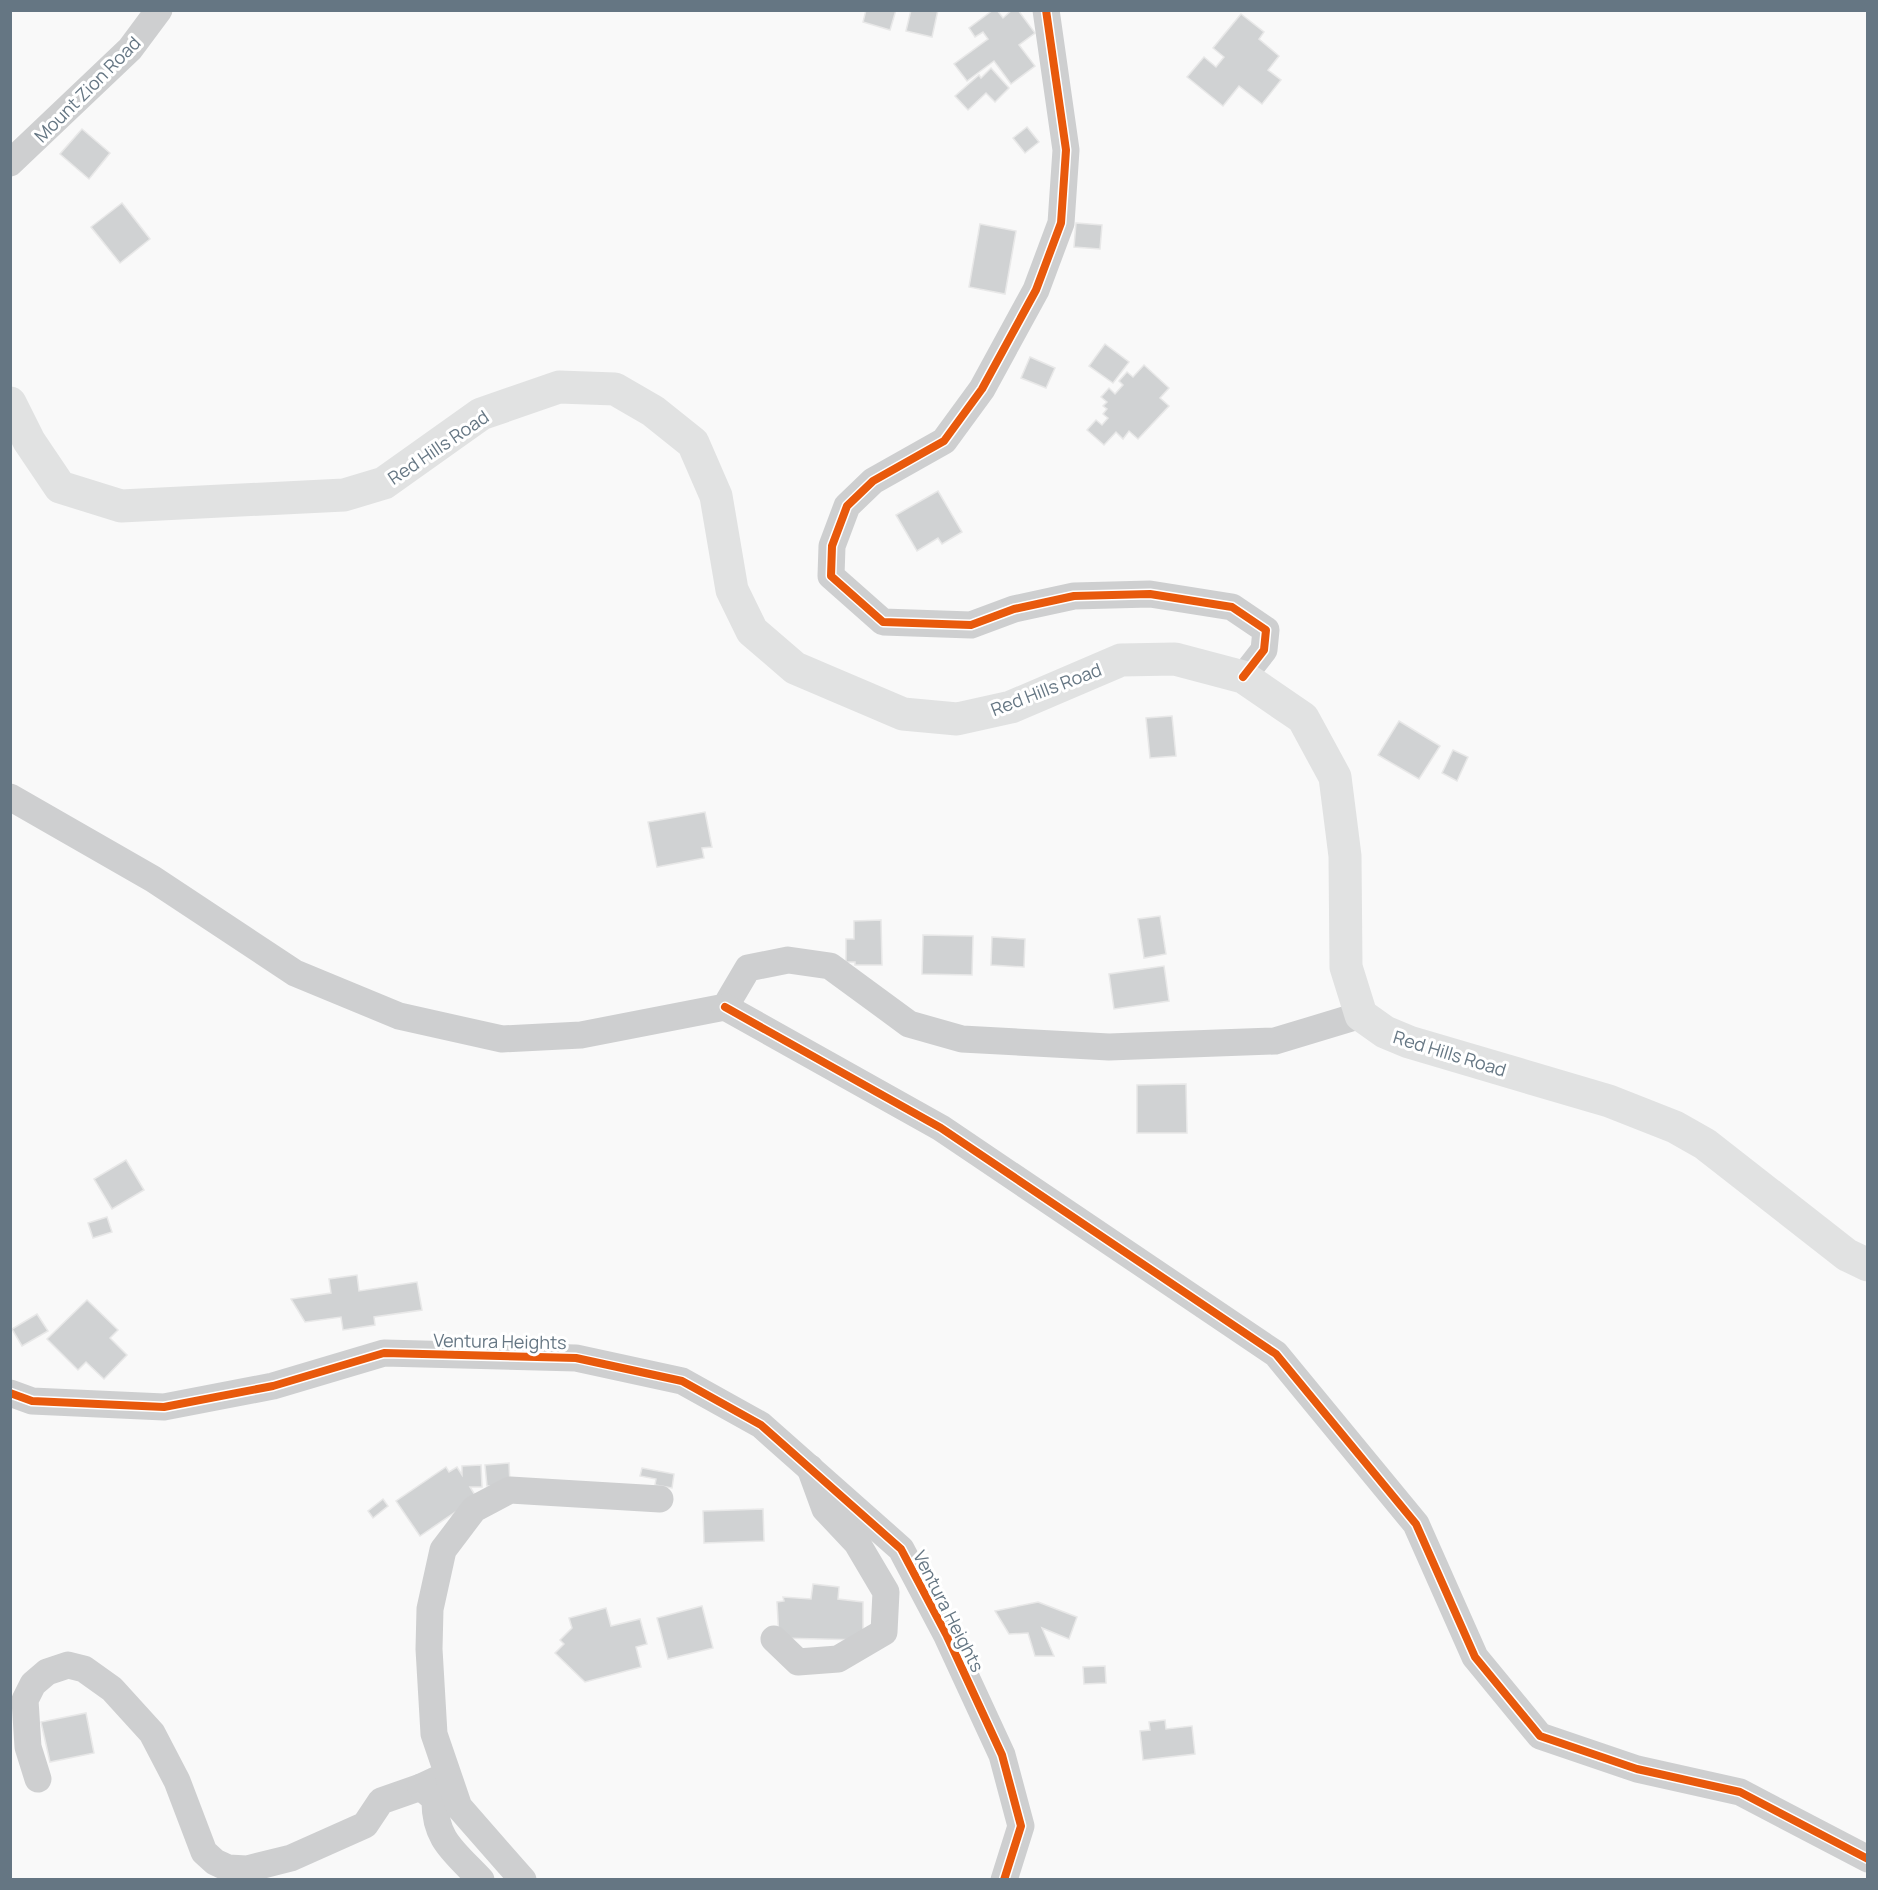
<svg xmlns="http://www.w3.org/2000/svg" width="1878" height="1890" viewBox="0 0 1878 1890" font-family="Manrope,sans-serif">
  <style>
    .building { fill: #d0d2d3; stroke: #e8e8e8; stroke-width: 1.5 }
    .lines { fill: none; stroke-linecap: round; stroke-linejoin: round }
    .minor { stroke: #cecfd0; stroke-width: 27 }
    .major { stroke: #e1e2e2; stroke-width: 33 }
    .cycleway-casing { stroke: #fff; stroke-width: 11 }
    .cycleway { stroke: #e8590c; stroke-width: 8 }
    .labels { text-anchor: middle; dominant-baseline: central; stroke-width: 6; stroke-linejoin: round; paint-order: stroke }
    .street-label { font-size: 18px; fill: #657683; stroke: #fff }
  </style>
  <rect width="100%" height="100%" fill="#f9f9f9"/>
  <g class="building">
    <path d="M866 10H896L890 30 863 22Z"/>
    <path d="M911 10H938L932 37 906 31Z"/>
    <path d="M993 10H997L1003 18 1012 10H1018L1035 33 1019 45 1035 66 1011 84 994 61 967 81 954 64 988 39 983 32 975 37 969 28Z"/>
    <path d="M1241 14 1264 32 1259 39 1279 56 1268 70 1281 80 1262 104 1239 86 1223 106 1187 77 1204 57 1216 67 1224 57 1213 48Z"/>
    <path d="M991 68 1009 88 995 102 986 93 968 110 955 96 979 75 981 78Z"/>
    <path d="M1027 127 1039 142 1025 153 1013 138Z"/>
    <path d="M82 129 110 153 89 179 60 154Z"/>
    <path d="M122 203 150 239 120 263 91 227Z"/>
    <path d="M1076 223 1102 225 1100 249 1074 247Z"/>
    <path d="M980 224 1016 231 1005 294 969 287Z"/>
    <path d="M1105 344 1129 362 1113 383 1089 366Z"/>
    <path d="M1030 357 1055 368 1046 388 1021 378Z"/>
    <path d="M1144 365 1169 388 1160 398 1169 406 1138 439 1129 431 1123 439 1116 432 1104 445 1087 430 1096 420 1102 425 1108 418 1103 414 1107 409 1103 406 1107 402 1101 397 1109 388 1115 394 1123 385 1119 381 1127 372 1133 377Z"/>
    <path d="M938 491 962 532 942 544 938 538 917 551 896 515Z"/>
    <path d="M1172 716 1176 756 1150 758 1146 718Z"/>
    <path d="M1399 721 1440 746 1419 779 1378 755Z"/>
    <path d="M1453 750 1468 757 1457 781 1442 773Z"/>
    <path d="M705 812 712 847 702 848 704 858 657 867 648 822Z"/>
    <path d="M1160 916 1166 954 1144 958 1138 919Z"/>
    <path d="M881 920 882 965H855V962H846V939H854V921Z"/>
    <path d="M923 935 973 936 972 975 922 974Z"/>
    <path d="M992 937 1025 939 1024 967 991 965Z"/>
    <path d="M1164 966 1169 1001 1114 1009 1109 974Z"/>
    <path d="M1186 1084 1187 1133H1137V1085Z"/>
    <path d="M126 1160 144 1190 112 1209 94 1179Z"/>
    <path d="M107 1217 112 1232 93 1238 88 1223Z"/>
    <path d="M357 1275 359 1291 417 1282 422 1310 374 1317 375 1325 343 1330 341 1317 305 1322 291 1299 331 1293 329 1279Z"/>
    <path d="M87 1300 118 1330 110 1338 127 1355 104 1379 86 1362 78 1370 47 1339Z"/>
    <path d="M37 1314 48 1331 22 1346 12 1329Z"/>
    <path d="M509 1463 510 1485 487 1486 485 1465Z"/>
    <path d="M481 1465 482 1487H470L475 1495 470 1502 420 1536 396 1501 446 1467 449 1472 457 1467 462 1475V1466Z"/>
    <path d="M642 1468 674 1474 672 1488 655 1485 656 1479 640 1476Z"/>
    <path d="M383 1499 388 1506 373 1518 368 1511Z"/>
    <path d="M763 1509 764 1541 704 1543 703 1511Z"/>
    <path d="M813 1584 839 1587 838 1599 863 1602V1640L779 1638 777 1602 784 1601 783 1597 811 1599Z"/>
    <path d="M1038 1602 1077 1617 1069 1639 1042 1628 1054 1656H1035L1028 1633 1009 1634 995 1611Z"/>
    <path d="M702 1606 713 1648 668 1659 657 1618Z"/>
    <path d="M606 1608 611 1626 640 1619 647 1644 636 1647 641 1667 585 1682 555 1653 564 1644 560 1640 572 1628 569 1618Z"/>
    <path d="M1105 1666 1106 1683 1084 1684 1083 1667Z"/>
    <path d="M86 1713 94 1753 50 1762 41 1722Z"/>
    <path d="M1165 1720 1166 1729 1192 1726 1195 1754 1143 1760 1140 1731 1150 1730 1149 1722Z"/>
  </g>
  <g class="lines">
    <g class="minor">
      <path d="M1046 10 1066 150 1061 223 1036 290 982 389 944 441 873 481 847 506 832 546 831 576 883 622 971 625 1014 609 1074 596 1150 594 1232 607 1266 630 1264 650 1243 677"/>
      <path d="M10 163 130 49 159 10"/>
      <path d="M10 797 153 879 295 973 399 1016 502 1039 581 1035 725 1007 748 968 788 960 830 966 909 1024 962 1039 1109 1047 1275 1041 1361 1015"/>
      <path d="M725 1007 941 1128 1276 1354 1416 1524 1475 1657 1540 1736 1637 1769 1740 1792 1868 1859"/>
      <path d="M10 1393 32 1401 164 1407 273 1386 384 1353 576 1358 682 1381 761 1425 901 1549 947 1636 1002 1755 1021 1826 1004 1880"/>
      <path d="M774 1639 798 1662 838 1659 884 1632 886 1592 857 1543 825 1509 810 1468"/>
      <path d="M38 1779 28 1747 25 1700 33 1684 47 1672 68 1665 84 1669 112 1689 152 1733 177 1781 204 1852 215 1862 228 1868 247 1869 291 1858 365 1825 381 1801 421 1787"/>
      <path d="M436 1780 421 1787 435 1799C434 1840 455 1852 481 1880"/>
      <path d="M523 1880 459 1807 434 1734 429 1649 430 1609 443 1550 474 1509 510 1490 660 1499"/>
    </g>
    <path class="major" d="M10 403 29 441 60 487 121 506 344 495 384 483 481 414 559 387 615 389 653 411 693 443 716 496 732 590 752 631 795 668 903 714 957 719 1011 707 1121 660 1175 659 1243 677 1303 718 1335 777 1345 856 1346 967 1361 1015 1385 1032 1409 1042 1609 1101 1675 1127 1705 1144 1847 1255 1868 1265"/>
    <g class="cycleway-casing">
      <g id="cycleway">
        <path d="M1046 10 1066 150 1061 223 1036 290 982 389 944 441 873 481 847 506 832 546 831 576 883 622 971 625 1014 609 1074 596 1150 594 1232 607 1266 630 1264 650 1243 677"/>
        <path d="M725 1007 941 1128 1276 1354 1416 1524 1475 1657 1540 1736 1637 1769 1740 1792 1868 1859"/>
        <path d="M10 1393 32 1401 164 1407 273 1386 384 1353 576 1358 682 1381 761 1425 901 1549 947 1636 1002 1755 1021 1826 1004 1880"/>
      </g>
    </g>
    <use href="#cycleway" class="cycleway"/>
  </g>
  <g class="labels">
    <g class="street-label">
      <text transform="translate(87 89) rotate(-45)">Mount Zion Road</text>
      <text transform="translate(438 447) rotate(-34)">Red Hills Road</text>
      <text transform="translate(1046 689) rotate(-21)">Red Hills Road</text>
      <text transform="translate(1450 1053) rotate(17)">Red Hills Road</text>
      <text transform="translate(500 1341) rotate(1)">Ventura Heights</text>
      <text transform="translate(949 1611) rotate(63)">Ventura Heights</text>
    </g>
  </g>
  <rect width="1878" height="1890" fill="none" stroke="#657683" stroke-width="24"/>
</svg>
